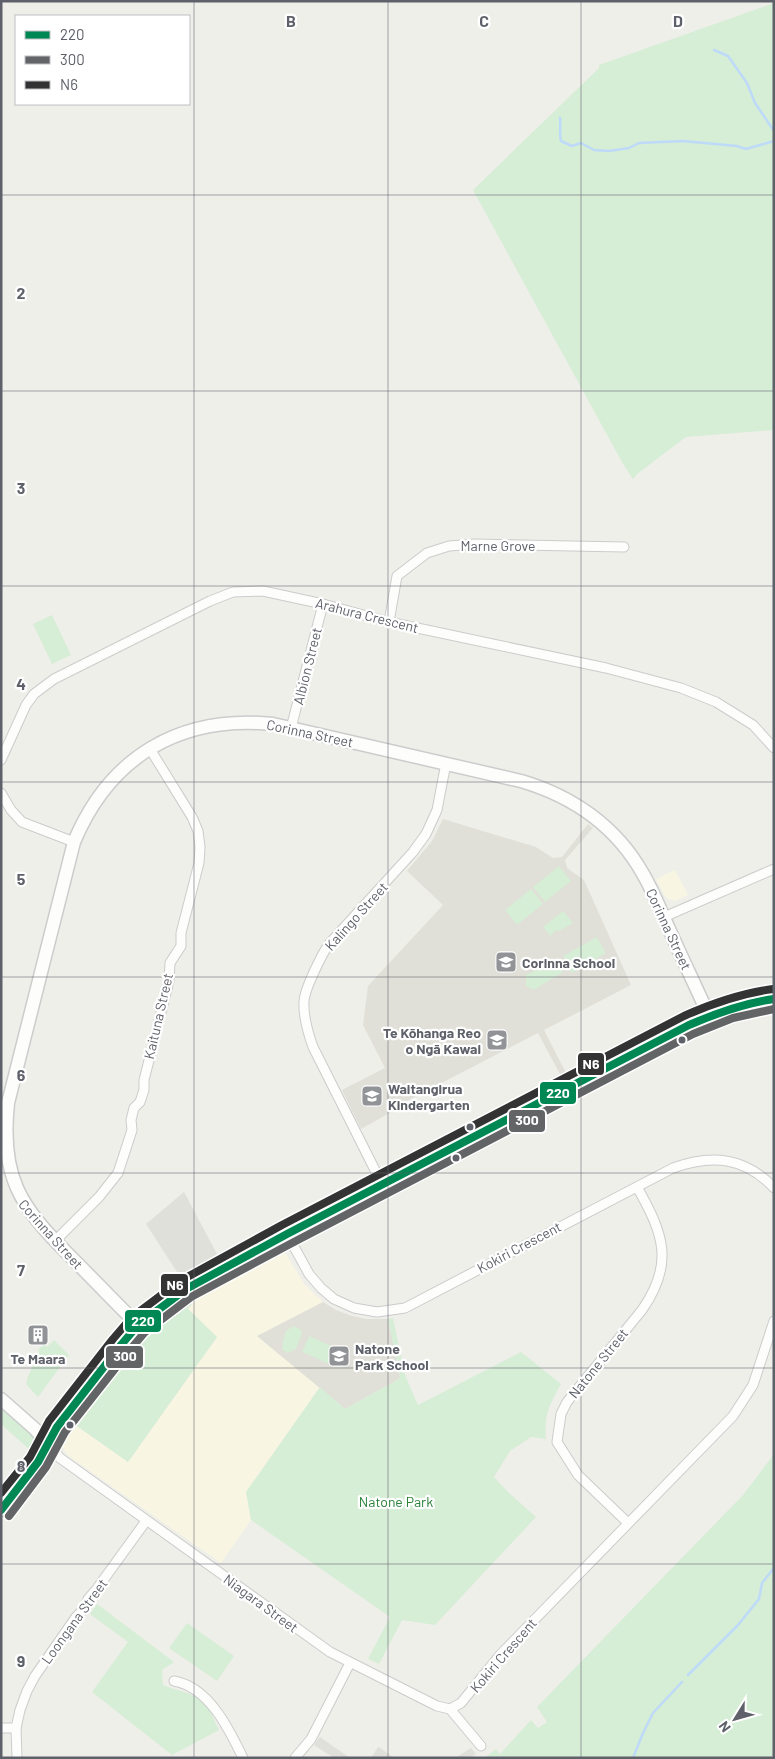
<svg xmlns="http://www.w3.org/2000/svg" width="775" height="1759" viewBox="0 0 775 1759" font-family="Barlow,sans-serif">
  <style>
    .commercial { fill: #f8f6e3 }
    .industrial { fill: #e0e0db }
    .education { fill: #e0dfd8 }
    .green { fill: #d6edd6 }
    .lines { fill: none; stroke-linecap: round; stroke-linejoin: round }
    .stream { stroke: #bedaf9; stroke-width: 2.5 }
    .street-casing { stroke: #cbcccb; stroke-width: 11 }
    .secondary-casing { stroke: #cbcccc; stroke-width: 15 }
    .street { stroke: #fdfdfc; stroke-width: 9 }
    .secondary { stroke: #fdfdfc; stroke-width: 12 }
    .bus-1-casing { stroke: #fff; stroke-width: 11 }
    .bus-2-casing { stroke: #fff; stroke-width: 11 }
    .bus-3-casing { stroke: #fff; stroke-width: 11 }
    .bus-1 { stroke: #008854; stroke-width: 8 }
    .bus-2 { stroke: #636466; stroke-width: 8 }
    .bus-3 { stroke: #333; stroke-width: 8 }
    .grid { fill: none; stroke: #5e6169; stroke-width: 1; stroke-opacity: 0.55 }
    .bus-dot { fill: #5e6169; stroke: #fff; stroke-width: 2 }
    .labels { text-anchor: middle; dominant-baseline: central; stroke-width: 4.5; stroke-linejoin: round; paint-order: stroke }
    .street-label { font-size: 14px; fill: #5e6169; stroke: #fff }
    .poi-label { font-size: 14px; font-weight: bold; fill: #5e6169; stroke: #fff; text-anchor: start }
    .park-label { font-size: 14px; fill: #2b8139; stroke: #fff }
    .grid-label { font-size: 16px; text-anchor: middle; font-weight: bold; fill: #5e6169; stroke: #fff; stroke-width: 4.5; stroke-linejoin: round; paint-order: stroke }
    .line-badge { stroke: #fff; stroke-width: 2 }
    .badge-label { font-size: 14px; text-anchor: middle; font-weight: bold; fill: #fff }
  </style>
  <rect width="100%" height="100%" fill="#efefea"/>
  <g class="commercial">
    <path d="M675 870 688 895 675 901 666 898 656 879Z"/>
    <path d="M275 1250 286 1254 304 1284 323 1302 258 1336 320 1387 246 1492 251 1520 221 1563 67 1455 61 1443V1435L71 1422 128 1462 217 1337 188 1309 192 1304 186 1296Z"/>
  </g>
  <g class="industrial">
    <path d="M184 1192 218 1256 181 1278 146 1224Z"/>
    <path d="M320 1737 350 1758H334L314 1745Z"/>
    <path d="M378 1747H379L394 1758H371Z"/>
    <path d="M471 1748 476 1754 470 1758H455Z"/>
  </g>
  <g class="education">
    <path d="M443 819 536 847 553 858 562 857 588 824 593 828 565 860 567 868 584 880 631 985 544 1030 567 1075 562 1078 538 1033 403 1103 404 1105 361 1129 342 1090 385 1068 363 1025 368 986 443 905 407 871 432 841Z"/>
    <path d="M323 1302 336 1310 352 1316 366 1319H388L400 1377 399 1379 345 1409 257 1336Z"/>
  </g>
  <g class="green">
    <path d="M774 3V430L686 437 637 474 633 479 623 464 473 190 599 68V65Z"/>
    <path d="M52 615 71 655 52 664 33 624Z"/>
    <path d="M559 866 571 881 545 902 533 887Z"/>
    <path d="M531 889 543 904 517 925 505 910Z"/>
    <path d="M563 911 573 923 559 931 556 930 550 936 543 927Z"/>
    <path d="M597 937 606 953 572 973 563 956Z"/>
    <path d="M556 960 563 972 534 990 526 986V975Z"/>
    <path d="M188 1299 192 1304 188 1309 217 1337 128 1462 77 1426 155 1325 163 1317Z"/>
    <path d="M393 1318 405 1375 418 1405 521 1352 561 1384C549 1406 544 1413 546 1439L531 1437 510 1451 494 1477 508 1492 536 1517 435 1625 402 1620 379 1664 368 1659 390 1617 251 1520 246 1492 320 1387 345 1409 399 1379 400 1377 388 1319Z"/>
    <path d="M293 1326 300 1329 302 1333 296 1349 288 1353 282 1350 283 1346 282 1344 286 1331Z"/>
    <path d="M309 1336 336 1348 329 1364 302 1352Z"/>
    <path d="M54 1340 69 1355 38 1397 26 1384 27 1382V1379L39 1352 38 1350 44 1344 47 1347Z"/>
    <path d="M1 1405 29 1431 34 1437 36 1445 31 1451 1 1424Z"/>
    <path d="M774 1454V1758H484L496 1749 500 1754 531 1720 538 1728 547 1722 537 1707 743 1495Z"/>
    <path d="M97 1604 174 1662 162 1670 163 1685C177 1691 197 1693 206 1705 212 1712 215 1723 219 1730L172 1755 92 1692 128 1642 90 1614Z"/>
    <path d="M187 1623 234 1656 217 1681 169 1648Z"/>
  </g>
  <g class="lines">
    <g class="stream">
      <path d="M714 50 728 56 747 83 755 103 774 131"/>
      <path d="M560 118C561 126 559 134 561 141L572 146 581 143 594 150 609 151 629 148 639 143 683 141 737 146 746 149 774 141"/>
      <path d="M688 1675 738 1625 759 1599 762 1583 774 1568"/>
      <path d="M633 1758 643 1733 653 1713 682 1682"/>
    </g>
    <g class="street-casing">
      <g id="street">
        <path d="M389 622 397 576 427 553 449 546 475 544 624 547"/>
        <path d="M291 728 323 604"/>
        <path d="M1 760 26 705 34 694 54 679 210 601 233 592 263 591 323 604 389 622 606 668 681 688 716 702 753 725 774 748"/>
        <path d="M1 793 11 810 22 822 74 842"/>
        <path d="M664 917 774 869"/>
        <path d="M382 1184 313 1047C308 1033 303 1016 304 1001 305 988 322 954 329 944L413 852 426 834 437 810 446 763"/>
        <path d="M287 1234 309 1274 321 1288 334 1299 354 1308 377 1312 405 1308 673 1168C712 1154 745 1157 774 1188"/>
        <path d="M55 1241 99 1197 118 1173 132 1130 131 1120 134 1108 140 1102 144 1090V1080L169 981 170 963 181 946V933L199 863 200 847 198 831 192 817 150 749"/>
        <path d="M48 1444 60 1458 330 1652 437 1706 450 1709 481 1746"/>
        <path d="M628 1523 578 1475 557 1442 561 1414 567 1402 642 1310C675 1263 663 1233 637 1187"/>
        <path d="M174 1681C209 1687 229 1729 243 1758"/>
        <path d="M450 1709 461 1703 500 1655 733 1416 753 1385 774 1321"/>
        <path d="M1 1728H16"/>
        <path d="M17 1758 16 1728 20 1710 27 1691 35 1676 76 1617 86 1607 88 1599 96 1590 146 1521"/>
        <path d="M295 1758 311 1739 350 1663"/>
      </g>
    </g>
    <g class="secondary-casing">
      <g id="secondary">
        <path d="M138 1325C115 1302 92 1278 69 1255 20 1206 0 1177 8 1103L74 842C110 756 180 715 273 724L521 781C572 796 616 826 643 874 653 891 661 911 669 929 682 958 696 987 709 1016"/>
        <path d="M1 1399 35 1429 48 1444"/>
        <path d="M1 1510 38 1462 57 1427 121 1345 138 1325 186 1289 287 1234 689 1025C716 1013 743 1002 774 999"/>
      </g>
    </g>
    <use href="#street" class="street"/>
    <use href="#secondary" class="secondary"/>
    <g class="bus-1-casing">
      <path id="bus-1" d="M1 1510 38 1462 57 1427 121 1345 138 1325 186 1289 287 1234 689 1025C717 1013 744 1003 774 999"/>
    </g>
    <g class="bus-2-casing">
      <path id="bus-2" d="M9 1516 46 1467 65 1432 129 1351 145 1332 191 1297 292 1243 693 1034 733 1018 774 1009"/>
    </g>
    <g class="bus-3-casing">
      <path id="bus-3" d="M1 1493 30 1457 49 1421 113 1339 131 1318 180 1281 282 1225 684 1016C713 1003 742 993 773 989"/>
    </g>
    <use href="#bus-1" class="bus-1"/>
    <use href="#bus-2" class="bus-2"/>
    <use href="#bus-3" class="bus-3"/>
  </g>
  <path class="grid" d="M194 1V1758M388 1V1758M581 1V1758M1 195H774M1 391H774M1 586H774M1 782H774M1 977H774M1 1173H774M1 1368H774M1 1564H774"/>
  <defs>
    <g id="school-square" transform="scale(1.125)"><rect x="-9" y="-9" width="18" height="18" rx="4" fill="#919396" stroke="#fff"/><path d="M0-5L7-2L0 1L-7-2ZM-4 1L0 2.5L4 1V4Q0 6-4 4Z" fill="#fff"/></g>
    <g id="building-square" transform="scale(1.125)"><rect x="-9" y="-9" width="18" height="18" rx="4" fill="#919396" stroke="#fff"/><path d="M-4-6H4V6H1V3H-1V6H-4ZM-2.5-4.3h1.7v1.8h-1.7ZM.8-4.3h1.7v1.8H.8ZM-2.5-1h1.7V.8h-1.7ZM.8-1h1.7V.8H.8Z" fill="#fff"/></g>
  </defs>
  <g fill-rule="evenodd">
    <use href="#school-square" x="506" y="962"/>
    <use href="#school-square" x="497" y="1040"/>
    <use href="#school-square" x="372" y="1096"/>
    <use href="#building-square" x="38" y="1335"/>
    <use href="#school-square" x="339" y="1356"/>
  </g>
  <g class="bus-dot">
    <circle cx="682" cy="1040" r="4.5"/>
    <circle cx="470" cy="1127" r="4.5"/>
    <circle cx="456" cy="1158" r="4.5"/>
    <circle cx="70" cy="1425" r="4.5"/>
  </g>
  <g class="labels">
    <g class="street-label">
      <text x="498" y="545">Marne Grove</text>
      <text transform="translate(367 615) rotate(14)">Arahura Crescent</text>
      <text transform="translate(307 666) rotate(-76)">Albion Street</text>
      <text transform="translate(310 733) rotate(12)">Corinna Street</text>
      <text transform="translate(356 916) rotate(-48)">Kalingo Street</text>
      <text transform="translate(669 929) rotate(65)">Corinna Street</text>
      <text transform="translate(158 1016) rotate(-77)">Kaituna Street</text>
      <text transform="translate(51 1234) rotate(48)">Corinna Street</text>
      <text transform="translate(519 1247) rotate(-28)">Kokiri Crescent</text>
      <text transform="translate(598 1363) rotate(-51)">Natone Street</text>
      <text transform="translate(261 1603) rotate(36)">Niagara Street</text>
      <text transform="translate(74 1621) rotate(-54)">Loongana Street</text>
      <text transform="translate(503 1655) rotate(-49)">Kokiri Crescent</text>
    </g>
    <g class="poi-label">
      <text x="522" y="962">Corinna School</text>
      <text x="481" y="1032" text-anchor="end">Te Kōhanga Reo<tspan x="481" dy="16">o Ngā Kawai</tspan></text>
      <text x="388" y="1088">Waitangirua<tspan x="388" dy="16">Kindergarten</tspan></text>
      <text x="355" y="1348">Natone<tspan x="355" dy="16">Park School</tspan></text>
      <text x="38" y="1358" text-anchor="middle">Te Maara</text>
    </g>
    <g class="park-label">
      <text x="396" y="1501">Natone Park</text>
    </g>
  </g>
  <g class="grid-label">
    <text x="291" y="27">B</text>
    <text x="484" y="27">C</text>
    <text x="678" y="27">D</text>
    <text x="21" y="299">2</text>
    <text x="21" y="494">3</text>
    <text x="21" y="690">4</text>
    <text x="21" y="885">5</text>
    <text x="21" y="1081">6</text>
    <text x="21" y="1276">7</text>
    <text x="21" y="1472">8</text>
    <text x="21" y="1667">9</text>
  </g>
  <g class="line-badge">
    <rect x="577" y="1052" width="28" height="24" rx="5" fill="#333"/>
    <rect x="539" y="1081" width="38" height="24" rx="5" fill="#008854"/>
    <rect x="508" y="1109" width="38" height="24" rx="5" fill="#636466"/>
    <rect x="160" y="1273" width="29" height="24" rx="5" fill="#333"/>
    <rect x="124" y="1309" width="38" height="24" rx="5" fill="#008854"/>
    <rect x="105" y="1345" width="39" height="24" rx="5" fill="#636466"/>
  </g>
  <g class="badge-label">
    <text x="591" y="1069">N6</text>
    <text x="558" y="1098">220</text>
    <text x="527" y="1125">300</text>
    <text x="175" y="1290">N6</text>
    <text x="143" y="1326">220</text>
    <text x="125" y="1361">300</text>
  </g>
  <rect width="775" height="1759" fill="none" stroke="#5e6169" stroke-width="5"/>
  <rect x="15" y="15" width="175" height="90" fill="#ffffff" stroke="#bfc0c3"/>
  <rect x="25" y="31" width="25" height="8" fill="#008854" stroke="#bfc0c3"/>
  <text x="60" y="40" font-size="15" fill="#5e6169">220</text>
  <rect x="25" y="56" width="25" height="8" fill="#636466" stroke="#bfc0c3"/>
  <text x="60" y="65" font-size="15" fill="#5e6169">300</text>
  <rect x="25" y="81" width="25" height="8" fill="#333333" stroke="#bfc0c3"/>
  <text x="60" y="90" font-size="15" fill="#5e6169">N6</text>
  <g transform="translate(735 1719) rotate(233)" stroke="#ffffff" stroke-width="4" paint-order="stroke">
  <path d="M0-4L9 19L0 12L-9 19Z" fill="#5e6169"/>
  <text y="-8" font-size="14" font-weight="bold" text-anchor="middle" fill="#5e6169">N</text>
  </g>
</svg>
